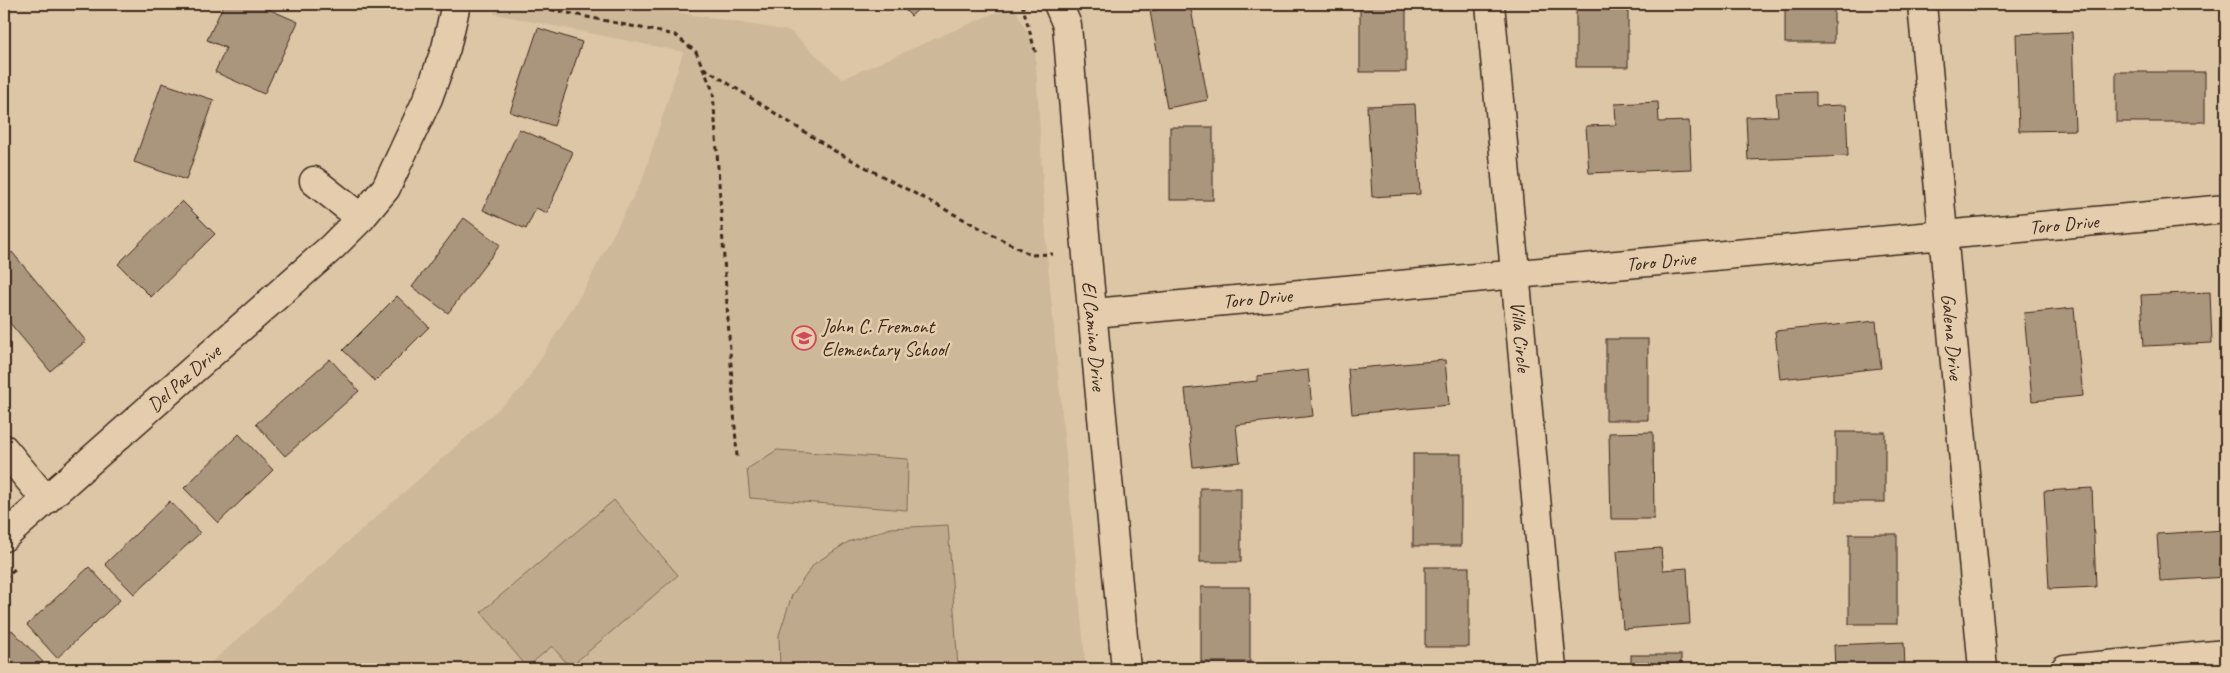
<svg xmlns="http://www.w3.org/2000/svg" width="2230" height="673" viewBox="0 0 2230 673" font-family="Caveat,sans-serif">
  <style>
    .built { fill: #ceb89a }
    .park { fill: #bfa98d; stroke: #7d6a56 }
    .building { fill: #aa967d; stroke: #3b2a1e }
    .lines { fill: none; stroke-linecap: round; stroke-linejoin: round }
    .minor-casing { stroke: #3b2a1e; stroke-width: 31 }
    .path { stroke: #3b2a1e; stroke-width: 3; stroke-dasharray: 5 4; stroke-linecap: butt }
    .minor { stroke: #e4ccac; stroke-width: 28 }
    .labels { text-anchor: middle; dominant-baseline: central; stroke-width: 5; stroke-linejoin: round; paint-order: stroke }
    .street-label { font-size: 20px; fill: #3b2a1e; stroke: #e4ccac }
    .poi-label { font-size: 20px; fill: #3b2a1e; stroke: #e4ccac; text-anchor: start }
  </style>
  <rect width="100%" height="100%" fill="#ddc6a6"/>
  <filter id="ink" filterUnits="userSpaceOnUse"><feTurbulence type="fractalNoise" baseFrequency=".02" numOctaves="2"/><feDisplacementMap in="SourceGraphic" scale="10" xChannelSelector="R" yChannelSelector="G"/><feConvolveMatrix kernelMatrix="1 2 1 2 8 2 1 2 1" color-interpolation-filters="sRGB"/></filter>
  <g filter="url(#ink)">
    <path class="built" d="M497 4H629L790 31 842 79 1013 5 1035 47 1047 255 1086 669H204L522 388 585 288 643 178 683 52 494 14Z"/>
    <g class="park">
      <path d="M777 450 908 459 907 510 750 498 747 469Z"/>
      <path d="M614 500 678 575 570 667 552 646 527 667 481 612Z"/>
      <path d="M948 525 958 667 955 669H780L779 635 792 595 814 564 848 542 891 528Z"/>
    </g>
    <g class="building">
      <path d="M224 4H257L298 22 264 94 215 72 226 48 207 40Z"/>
      <path d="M325 4H368L367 11Z"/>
      <path d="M899 4H924L911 16Z"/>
      <path d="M1190 4 1208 100 1167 108 1150 11Z"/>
      <rect x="1360" y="4" width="46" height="68"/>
      <rect x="1576" y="4" width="52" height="63"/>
      <rect x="1785" y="4" width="49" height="39"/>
      <path d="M538 28 582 42 554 126 510 112Z"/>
      <path d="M2072 32 2075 130 2019 131 2016 34Z"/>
      <rect x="2116" y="72" width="89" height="50"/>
      <path d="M162 83 214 100 186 180 134 162Z"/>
      <path d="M1816 92V106L1846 105 1848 156 1748 160 1746 117 1778 116 1776 93Z"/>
      <path d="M1658 102 1659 122 1689 121 1691 169 1589 173 1586 126 1616 125 1615 104Z"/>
      <path d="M1415 104 1420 194 1372 197 1367 106Z"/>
      <rect x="1170" y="127" width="43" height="73"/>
      <path d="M519 129 573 152 547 213 536 208 526 229 483 210Z"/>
      <path d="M182 201 215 234 151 297 118 264Z"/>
      <path d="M464 218 500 245 448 313 412 287Z"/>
      <path d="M12 252 86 341 50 371 4 316V259Z"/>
      <path d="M2210 292 2212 343 2144 346 2141 295Z"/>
      <path d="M397 296 429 327 375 381 343 350Z"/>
      <path d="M2074 308 2083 396 2032 401 2024 313Z"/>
      <path d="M1876 321 1881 368 1780 379 1775 331Z"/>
      <rect x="1606" y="339" width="42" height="81"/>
      <path d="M330 359 359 391 285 456 256 424Z"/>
      <path d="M1445 360 1449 405 1352 414 1348 369Z"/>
      <path d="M1308 370 1313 416 1236 425 1240 462 1193 467 1185 389 1257 381V376Z"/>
      <path d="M1653 432 1654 519H1611L1609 433Z"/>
      <rect x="1836" y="432" width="49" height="70"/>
      <path d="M239 434 273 470 218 523 184 488Z"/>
      <rect x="1413" y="454" width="48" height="92"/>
      <rect x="1200" y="488" width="41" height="74"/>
      <path d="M2092 488 2096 587 2049 589 2044 491Z"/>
      <path d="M170 501 200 533 134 594 105 564Z"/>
      <path d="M2226 530V577L2160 581 2157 534Z"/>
      <rect x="1849" y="534" width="48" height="90"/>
      <path d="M1661 548 1663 570 1687 568 1690 624 1623 629 1617 551Z"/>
      <path d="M89 567 120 600 57 658 27 625Z"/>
      <rect x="1425" y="567" width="44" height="80"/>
      <rect x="1201" y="587" width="49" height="75"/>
      <path d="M12 630 43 662 36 669H4V639Z"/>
      <path d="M1904 642 1905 669H1835L1834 645Z"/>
      <rect x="1631" y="655" width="50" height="14"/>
    </g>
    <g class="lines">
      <g class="minor-casing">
        <g id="minor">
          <path id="s1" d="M1058 4 1067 25C1084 240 1106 454 1126 669"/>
          <path id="s2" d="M1490 4 1552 669"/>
          <path id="s3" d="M1922 4 1983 669"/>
          <path d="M314 181 361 218"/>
          <path id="s4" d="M1094 313 2226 209"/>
          <path d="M4 449 46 500"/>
          <path id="s5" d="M4 537 332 247 361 218 386 188 428 98 446 48 456 4"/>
          <path d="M2065 669 2226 654"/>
        </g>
      </g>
      <g class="path">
        <path d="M524 4 675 35 696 52 713 91 737 457"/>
        <path d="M1022 4 1036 54"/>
        <path d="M704 68 833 150 1031 255 1053 254"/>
        <path d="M4 578 16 568"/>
      </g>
      <use href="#minor" class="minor"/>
    </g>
  </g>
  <defs>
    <g id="school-ring" transform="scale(1.25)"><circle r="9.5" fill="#e4ccac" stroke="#d1495b" stroke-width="1.5"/><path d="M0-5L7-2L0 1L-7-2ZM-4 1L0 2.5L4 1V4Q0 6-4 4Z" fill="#d1495b"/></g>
  </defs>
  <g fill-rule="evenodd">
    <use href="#school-ring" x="804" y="338"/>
  </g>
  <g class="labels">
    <g class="street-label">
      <text stroke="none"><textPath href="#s4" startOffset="974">Toro Drive</textPath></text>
      <text stroke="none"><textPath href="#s4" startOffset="569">Toro Drive</textPath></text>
      <text stroke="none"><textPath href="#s4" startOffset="164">Toro Drive</textPath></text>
      <text stroke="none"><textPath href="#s1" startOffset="335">El Camino Drive</textPath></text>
      <text stroke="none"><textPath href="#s2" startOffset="334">Villa Circle</textPath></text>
      <text stroke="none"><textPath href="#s3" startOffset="334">Galena Drive</textPath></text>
      <text stroke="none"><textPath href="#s5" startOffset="240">Del Paz Drive</textPath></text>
    </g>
    <g class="poi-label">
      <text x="822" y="326">John C. Fremont<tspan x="822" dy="23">Elementary School</tspan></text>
    </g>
  </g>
  <rect width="2230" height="673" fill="none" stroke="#e4ccac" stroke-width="20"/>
  <rect x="10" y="10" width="2210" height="653" fill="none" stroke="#3b2a1e" stroke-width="2" filter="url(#ink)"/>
</svg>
